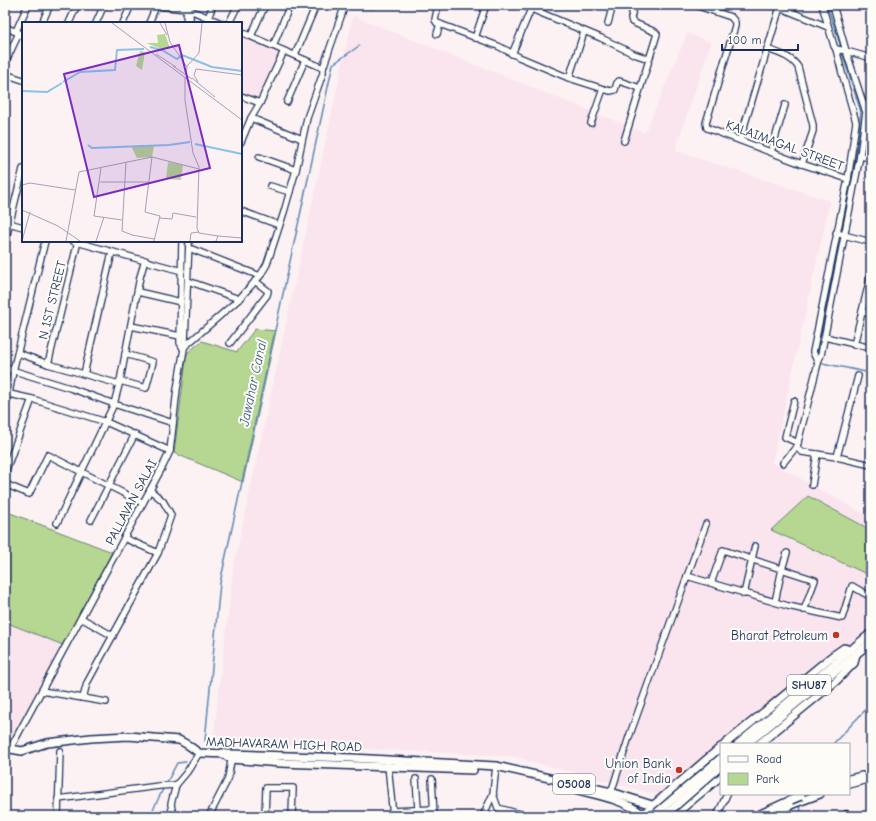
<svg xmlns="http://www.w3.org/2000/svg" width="876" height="821" viewBox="0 0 876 821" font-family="'Comic Neue',sans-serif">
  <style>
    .built { fill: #fae4ee }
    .green { fill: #b6d791; stroke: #688378 }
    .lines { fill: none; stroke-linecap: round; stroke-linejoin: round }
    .stream { stroke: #5d87b1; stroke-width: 1.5 }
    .minor-casing { stroke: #1b2f5e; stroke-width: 8 }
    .major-casing { stroke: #1b2f5e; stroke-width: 10 }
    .minor { stroke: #fdfcf7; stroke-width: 5.5 }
    .major { stroke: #fdfcf7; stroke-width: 7 }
    .major-bridge-casing { stroke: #1b2f5e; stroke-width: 10; stroke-linecap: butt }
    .major-bridge { stroke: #fdfcf7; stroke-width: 7 }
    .poi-dot { fill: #c8321e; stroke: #fdfcf7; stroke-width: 1.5 }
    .labels { text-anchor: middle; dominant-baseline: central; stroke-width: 4; stroke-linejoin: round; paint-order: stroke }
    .shield { fill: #fdfcf7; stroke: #5f6c8c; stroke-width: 1 }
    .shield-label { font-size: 12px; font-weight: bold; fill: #1b2f5e }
    .street-label { font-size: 13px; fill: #1b2f5e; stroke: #fdfcf7 }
    .poi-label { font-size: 13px; fill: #1b2f5e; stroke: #fdfcf7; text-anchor: end }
    .water-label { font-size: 14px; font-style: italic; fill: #3c5b87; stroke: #fdfcf7 }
    .inset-river { fill: none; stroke: #89c2e8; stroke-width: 2 }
    .inset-road { fill: none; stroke: #a2a3b7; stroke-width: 1 }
    .view { fill: #7b2cbf; fill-opacity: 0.15; stroke: #7b2cbf; stroke-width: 2 }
    .inset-edge { fill: none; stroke: #1b2f5e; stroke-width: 2 }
  </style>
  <rect width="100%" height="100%" fill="#fcf1f3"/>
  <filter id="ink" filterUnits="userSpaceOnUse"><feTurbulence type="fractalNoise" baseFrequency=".025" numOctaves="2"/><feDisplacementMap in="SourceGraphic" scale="8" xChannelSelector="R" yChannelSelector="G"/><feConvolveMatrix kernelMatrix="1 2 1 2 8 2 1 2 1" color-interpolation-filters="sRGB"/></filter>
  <g filter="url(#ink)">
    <g class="built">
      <path d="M192 13 215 23H192Z"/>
      <path d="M353 16 645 133 687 34 711 42 675 151 830 201 772 463 871 518V628L660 795 511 756 213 741 234 565Z"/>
      <path d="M241 34 283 52 260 103 241 96Z"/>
      <path d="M5 622 63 645 7 744 5 743Z"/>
    </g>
    <g class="green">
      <path d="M255 329 276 331 243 482 174 453 187 353 202 341 237 352Z"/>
      <path d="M808 496 871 530V576L771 530Z"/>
      <path d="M5 511 112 552 63 645 5 622Z"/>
    </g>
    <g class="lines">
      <g class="stream">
        <path d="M827 5 841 47"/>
        <path d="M841 232 853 175 861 112 842 53"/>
        <path d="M819 356 817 352 841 236"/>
        <path d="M821 359 822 363 871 373"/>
        <path d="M205 741 220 583 333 64 359 46"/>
        <path d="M833 744 871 704"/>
        <path d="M166 784 177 763 186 762"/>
        <path d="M798 804 803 816"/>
        <path d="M150 816 164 787"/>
      </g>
      <g class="minor-casing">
        <g id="minor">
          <path d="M148 5 186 9"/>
          <path d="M190 5V23"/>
          <path d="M369 5H372"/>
          <path d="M438 5 435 20 437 23 498 46 519 57 569 78 610 91 615 90 617 83 619 81 640 88"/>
          <path d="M522 5 601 38 634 54 649 59"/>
          <path d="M695 5 731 17 735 22V26L706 123 707 128 802 164 848 179"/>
          <path d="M774 5 828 27"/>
          <path d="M833 5 846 51 871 58"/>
          <path d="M190 10 221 23"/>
          <path d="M208 18 213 5"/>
          <path d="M42 23 50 5"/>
          <path d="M69 23 77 5"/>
          <path d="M96 23 104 5"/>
          <path d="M123 23 131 5"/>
          <path d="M149 23 156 6"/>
          <path d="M186 23 187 5"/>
          <path d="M229 23 238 5"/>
          <path d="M608 23 613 5"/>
          <path d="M5 27 23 35"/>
          <path d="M16 31 28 5"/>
          <path d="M241 32 323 68"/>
          <path d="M437 34 440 24"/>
          <path d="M251 36 265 5"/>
          <path d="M475 38 486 5"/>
          <path d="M273 46 290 5"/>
          <path d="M767 49C778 53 791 56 798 67L813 125V131L802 164"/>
          <path d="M512 54 531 9"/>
          <path d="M295 55 316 5"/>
          <path d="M5 63 19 33"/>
          <path d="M5 74 23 80"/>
          <path d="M569 78 584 32"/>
          <path d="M241 96 260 103"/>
          <path d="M287 102 305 60"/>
          <path d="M865 109 871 102"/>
          <path d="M251 118 302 139"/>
          <path d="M591 123 603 89"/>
          <path d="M740 140 780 7"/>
          <path d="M624 141 657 34 655 32 632 22 631 18 634 5"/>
          <path d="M241 142 251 118 260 103 284 51"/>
          <path d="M771 152 785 105"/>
          <path d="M860 156 871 158"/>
          <path d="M259 157 296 170"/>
          <path d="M270 186 290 192"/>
          <path d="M241 211 279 225"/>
          <path d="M5 222 23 227"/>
          <path d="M836 233 871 242"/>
          <path d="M73 241 182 271"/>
          <path d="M182 241 180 343 183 348"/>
          <path d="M5 242 23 169"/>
          <path d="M189 248 260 276"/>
          <path d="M188 281 239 299"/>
          <path d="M138 292 181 302"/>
          <path d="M862 312 871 314"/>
          <path d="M131 326 180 336"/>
          <path d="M825 337 871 348"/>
          <path d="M230 343 267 295 268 291 255 281"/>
          <path d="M854 345 871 274"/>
          <path d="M183 348 239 299 260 276 267 264 284 212 296 170 307 118 323 73V68L345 5"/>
          <path d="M18 353 48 364 119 384"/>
          <path d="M818 363 813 352 848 179 856 122 842 73 836 49 834 46 822 5"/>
          <path d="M48 364 78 241"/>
          <path d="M5 368 70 388 114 404 173 423"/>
          <path d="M84 374 112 252"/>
          <path d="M120 381 146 388 153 362 125 354"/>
          <path d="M5 393 32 399 106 422 170 451"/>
          <path d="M794 401 785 437 798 443"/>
          <path d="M5 406 9 394 13 371 45 241"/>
          <path d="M797 446 799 450 802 452 837 457 871 465"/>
          <path d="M837 457 858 376"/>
          <path d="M783 463 797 446 819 359 821 355 860 156 866 112 846 51 836 49"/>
          <path d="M6 470 32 399"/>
          <path d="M5 484 29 494 48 455 143 503"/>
          <path d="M812 485 817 454"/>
          <path d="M871 509V510"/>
          <path d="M91 520 135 434"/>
          <path d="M57 523 114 404 120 381 140 277 145 260"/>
          <path d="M124 538 158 553"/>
          <path d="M687 576 788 606 842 618 852 586 871 597"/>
          <path d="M711 583 723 550 815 580 804 610"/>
          <path d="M744 594 755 546"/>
          <path d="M775 602 782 569 787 553"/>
          <path d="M81 618 113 636"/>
          <path d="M42 691 106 702"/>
          <path d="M83 698 87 683 158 553 171 515 163 501 150 490"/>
          <path d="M10 749 164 464 170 451 177 389 185 343 189 241"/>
          <path d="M388 765 393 816"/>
          <path d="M416 779 418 809"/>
          <path d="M432 779 434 816"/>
          <path d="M493 794 498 808 528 816"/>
          <path d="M610 796 629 737 706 524"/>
          <path d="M58 799 159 786 176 785"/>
          <path d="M392 811 433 809"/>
          <path d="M846 814 847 816"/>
          <path d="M58 816 60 751"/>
          <path d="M173 816 171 804 176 785 187 772 199 753"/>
          <path d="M209 816 228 779 232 755"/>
          <path d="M265 816 266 788H293L292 816"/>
          <path d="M483 816 493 794 496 766"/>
          <path d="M717 816 727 794"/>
        </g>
      </g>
      <g class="major-casing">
        <g id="major">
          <path d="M725 744 831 657 844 648 851 650"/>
          <path d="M738 744 871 633"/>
          <path d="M747 744 871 642"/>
          <path d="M759 744 836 681 854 663 856 654"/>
          <path d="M5 748 22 751 47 743 91 738 128 736 179 740 188 745 199 753 352 758 496 766 611 792 652 805"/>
          <path d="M222 753 231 759 281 763 473 770"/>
          <path d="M849 779 862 776"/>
          <path d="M849 784 871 778"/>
          <path d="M574 789C597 795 623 799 642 814"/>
          <path d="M641 816 721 747"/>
          <path d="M673 816 721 776"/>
          <path d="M756 816 791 800"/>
          <path d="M770 816 793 804 820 794"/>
        </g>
      </g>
      <use href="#minor" class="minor"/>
      <use href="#major" class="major"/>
      <g class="major-bridge-casing">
        <g id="major-bridge">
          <path d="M791 800 801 796"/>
          <path d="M653 816 721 758"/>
          <path d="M664 816 721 766"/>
        </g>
      </g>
      <use href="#major-bridge" class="major-bridge"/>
    </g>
  </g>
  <g class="poi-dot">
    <circle cx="836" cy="635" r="4"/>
    <circle cx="679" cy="770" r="4"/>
  </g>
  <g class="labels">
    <g class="shield">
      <rect x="787" y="675" width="44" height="20" rx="3"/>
      <rect x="553" y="774" width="42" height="20" rx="3"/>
    </g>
    <g class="shield-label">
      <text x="809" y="685">SHU87</text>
      <text x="574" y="784">O5008</text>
    </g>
    <g class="street-label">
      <text transform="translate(785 145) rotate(20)">KALAIMAGAL STREET</text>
      <text transform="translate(52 300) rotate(-76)">N 1ST STREET</text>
      <text transform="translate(131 502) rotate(-62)">PALLAVAN SALAI</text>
      <text transform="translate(284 744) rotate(2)">MADHAVARAM HIGH ROAD</text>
    </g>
    <g class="poi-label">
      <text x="828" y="635">Bharat Petroleum</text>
      <text x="671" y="763">Union Bank<tspan x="671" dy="15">of India</tspan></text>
    </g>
    <g class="water-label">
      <text transform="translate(253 383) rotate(-78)">Jawahar Canal</text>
    </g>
  </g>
  <g transform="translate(22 22)">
    <rect width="220" height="220" fill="#fcf1f3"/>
    <path d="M143 12 148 26 140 27 124 21H136L135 13ZM118 29 123 30 120 48 114 44ZM109 124H132L130 135 115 136ZM146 140 161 143 159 158 144 157Z" fill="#b6d791"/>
    <path class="inset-river" d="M128 25 140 28 155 37 160 33 190 45 220 49M41 60 58 50 93 48 95 28 122 27M0 69 25 70 40 61M173 122 220 132M66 123 70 126 147 123 168 120"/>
    <path class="inset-road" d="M90 1 220 98M138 1 145 13M143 1 148 20 165 45 164 52M134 32 154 45M151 44 170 57M165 44 177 31 180 1M163 55V78L171 131 177 145 175 206 177 211 196 214 194 219M170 56 193 75M176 60 172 53 174 47 220 53M130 135 123 190 138 194 132 219M104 140 100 209 110 213 132 217M79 146 72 194 100 198M78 160H127M0 163 8 161 53 168M0 188 36 204 58 219M137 196 150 197 151 191 174 195M196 214 220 216M0 219 8 190M44 219 57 150 130 135 177 147M74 219 82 195M168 219 169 211 177 210"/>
    <path class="view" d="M157 23 188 146 72 175 42 52Z"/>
    <rect width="220" height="220" class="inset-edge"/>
  </g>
  <rect width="876" height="821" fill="none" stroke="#fdfcf7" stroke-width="20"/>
  <rect x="10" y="10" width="856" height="801" fill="none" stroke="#1b2f5e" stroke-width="1.5" filter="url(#ink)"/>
  <rect x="720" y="743" width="130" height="52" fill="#fdfcf7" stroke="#a3aaba"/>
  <rect x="728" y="756" width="20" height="6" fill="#fdfcf7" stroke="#a3aaba"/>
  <text x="756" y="763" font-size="12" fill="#1b2f5e">Road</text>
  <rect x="728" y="773" width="20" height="12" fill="#b6d791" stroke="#a3aaba"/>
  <text x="756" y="783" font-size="12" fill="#1b2f5e">Park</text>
  <path d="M722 44v6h76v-6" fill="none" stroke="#1b2f5e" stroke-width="2"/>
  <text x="728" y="44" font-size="12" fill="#1b2f5e" stroke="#fdfcf7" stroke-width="3" paint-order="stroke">100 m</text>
</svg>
